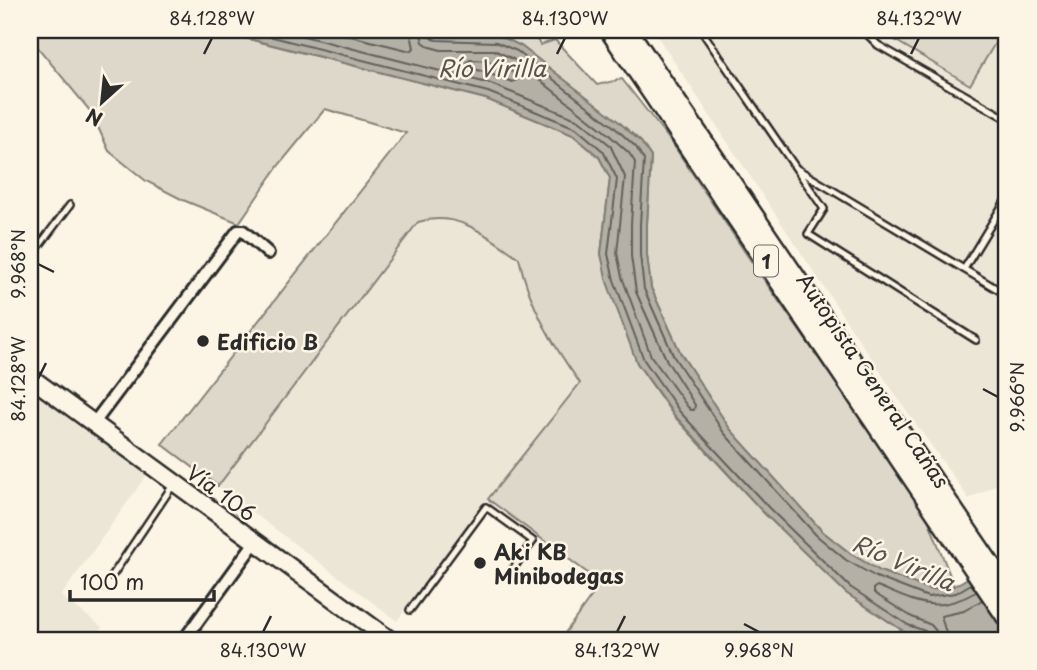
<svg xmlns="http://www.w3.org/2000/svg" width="1037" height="670" viewBox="0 0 1037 670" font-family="'Playpen Sans',sans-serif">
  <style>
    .built { fill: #ece6d7 }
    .green { fill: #ded8ca; stroke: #84827a; stroke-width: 2 }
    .water { fill: #b4b0a5; stroke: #7d7b74; stroke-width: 2 }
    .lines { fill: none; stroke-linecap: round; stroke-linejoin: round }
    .shore { stroke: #62605c; stroke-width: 2 }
    .service-casing { stroke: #2b2b2b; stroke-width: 10 }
    .minor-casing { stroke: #2b2b2b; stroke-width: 16 }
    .secondary-casing { stroke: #2b2b2b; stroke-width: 21 }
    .trunk-casing { stroke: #2b2b2b; stroke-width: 24 }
    .service { stroke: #fcf5e5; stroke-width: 5 }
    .minor { stroke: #fcf5e5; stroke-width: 10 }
    .secondary { stroke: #fcf5e5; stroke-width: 16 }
    .trunk { stroke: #fcf5e5; stroke-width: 19 }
    .ticks { fill: none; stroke: #2b2b2b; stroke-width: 2.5 }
    .poi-dot { fill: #2b2b2b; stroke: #fcf5e5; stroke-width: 2.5 }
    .labels { text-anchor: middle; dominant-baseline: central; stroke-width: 5; stroke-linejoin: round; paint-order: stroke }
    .shield { fill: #fcf5e5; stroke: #6a6863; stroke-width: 2 }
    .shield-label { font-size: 19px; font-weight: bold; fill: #2b2b2b }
    .poi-label { font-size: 21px; font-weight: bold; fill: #2b2b2b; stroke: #fcf5e5; text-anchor: start }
    .street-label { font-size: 21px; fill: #2b2b2b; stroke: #fcf5e5 }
    .water-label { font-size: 23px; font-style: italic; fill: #545350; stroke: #fcf5e5 }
    .neatline { fill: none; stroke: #2b2b2b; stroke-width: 2.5 }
    .ticks-label { font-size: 18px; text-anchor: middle; fill: #2b2b2b }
  </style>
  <rect width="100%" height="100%" fill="#fcf5e5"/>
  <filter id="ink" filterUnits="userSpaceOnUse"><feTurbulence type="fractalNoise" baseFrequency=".0143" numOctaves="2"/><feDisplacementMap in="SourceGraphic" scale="14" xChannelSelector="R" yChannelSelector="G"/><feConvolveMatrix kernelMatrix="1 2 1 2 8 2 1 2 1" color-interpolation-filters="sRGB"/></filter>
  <g filter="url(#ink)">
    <g class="built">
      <path d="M653 30H1007V479L969 499 895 394Z"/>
      <path d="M431 218 468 223 519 258 525 285 549 339 580 383 488 499 397 621 218 486 418 222Z"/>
      <path d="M30 377 153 466 61 596 102 627 99 633 108 640H30Z"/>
    </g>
    <g class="green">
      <path d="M30 30H225L249 39 486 99 573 135 599 157 610 178 601 254 637 363 674 416 764 513 846 593 905 632 931 640H560L601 583 488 499 580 383C552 344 529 305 519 258 487 236 459 210 418 222L218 486 162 444 406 133 325 109 279 165 239 223 183 200 146 181 109 151 91 112 30 38Z"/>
      <path d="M422 30H532L540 45 555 40 597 85 622 79 672 143 753 264 925 511 954 586 930 590 880 571 851 554 822 531 730 429 681 354 651 288 647 255V224L651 157 641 142 617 121 521 46 498 35H444Z"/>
      <path d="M878 30H1003L970 85Z"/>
    </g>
    <path class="water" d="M225 30H422L444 35H498L521 46 618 121 641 142 651 157 647 224V255L651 288 681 354 730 429 822 531 851 554 880 571 931 590 954 586 1007 555V634L980 640H931L905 632 846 593 764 513 675 416 637 363 607 282 601 254 610 178 599 157 573 135 486 99 249 39Z"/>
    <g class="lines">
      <g class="shore">
        <path d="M245 30 488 92 576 128 603 151 617 179 608 254 614 280 644 360 680 412 769 508 850 587 908 625 925 631 929 640"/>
        <path d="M280 30 491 84 579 120 610 145 625 177 617 253 622 277 651 356 687 406 691 410H694L695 405 667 361 636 292 631 256V224L635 162 629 153 607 133 513 59 494 50H441L430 47 423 42 420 30"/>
        <path d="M326 30 411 51 414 48 410 30"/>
        <path d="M429 30 430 37 436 40 496 42 517 51 613 126 636 147 644 160 640 224V255L644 289 674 357 724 433 816 535 846 560 876 577 928 597 956 593 971 584"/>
        <path d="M470 60C490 60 502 63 517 76L518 79 513 82 469 67 467 63Z"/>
        <path d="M937 640 936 631 931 625 912 617 874 593V588L877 586C917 602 935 615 976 592"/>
        <path d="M948 640 941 616 964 611 982 600"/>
      </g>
      <g class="service-casing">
        <g id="service">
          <path d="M701 30 824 209 808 234 976 340"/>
          <path d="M863 30 878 45 1007 119"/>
          <path d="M797 169 1007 295"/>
          <path d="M30 258 70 205"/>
          <path d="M964 269 1007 198"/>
          <path d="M112 576 173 485"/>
          <path d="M410 610 486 507 533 541 510 573"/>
        </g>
      </g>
      <g class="minor-casing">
        <g id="minor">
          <path d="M94 423 238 231H243L268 253"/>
          <path d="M184 640 255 542"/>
        </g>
      </g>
      <g class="secondary-casing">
        <path id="secondary" d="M30 377 390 640"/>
      </g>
      <g class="trunk-casing">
        <g id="trunk">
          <path d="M610 30 1007 617"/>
          <path d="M627 30 1007 590"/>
        </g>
      </g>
      <use href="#service" class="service"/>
      <use href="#minor" class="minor"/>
      <use href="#secondary" class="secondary"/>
      <use href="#trunk" class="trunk"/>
    </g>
  </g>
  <path class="ticks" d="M204 54 212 38M557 54 565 38M911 54 919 38M38 264 54 272M38 379 46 363M983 389 998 397M744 624 759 632M263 632 271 616M617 632 625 616"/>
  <g class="poi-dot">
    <circle cx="203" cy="341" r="7"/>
    <circle cx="480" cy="563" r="7"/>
  </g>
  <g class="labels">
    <rect class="shield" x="754" y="245.5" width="24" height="31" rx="5"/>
    <g class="shield-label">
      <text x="766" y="261">1</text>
    </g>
    <g class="poi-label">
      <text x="217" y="341">Edificio B</text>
      <text x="494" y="551">Aki KB<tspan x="494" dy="24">Minibodegas</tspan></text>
    </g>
    <g class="street-label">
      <text transform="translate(874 380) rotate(56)">Autopista General Cañas</text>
      <text transform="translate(222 492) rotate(36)">Vía 106</text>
    </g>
    <g class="water-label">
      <text x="492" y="67">Río Virilla</text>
      <text transform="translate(904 562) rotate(23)">Río Virilla</text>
    </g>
  </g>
  <rect width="1037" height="670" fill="none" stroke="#fcf5e5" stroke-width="77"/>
  <g transform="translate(102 102) rotate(207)" stroke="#fcf5e5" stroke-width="5" paint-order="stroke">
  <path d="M0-5L12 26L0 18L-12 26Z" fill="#2b2b2b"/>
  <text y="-10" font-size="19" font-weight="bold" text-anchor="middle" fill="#2b2b2b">N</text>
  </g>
  <path d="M70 590v10h144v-10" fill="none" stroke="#2b2b2b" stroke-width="3.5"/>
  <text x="80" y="590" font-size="21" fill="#2b2b2b" stroke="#fcf5e5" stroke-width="5" paint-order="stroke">100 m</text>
  <rect x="38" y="38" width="960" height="594" class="neatline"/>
  <g class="ticks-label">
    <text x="212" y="25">84.128°W</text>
    <text x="565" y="25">84.130°W</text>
    <text x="919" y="25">84.132°W</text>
    <text transform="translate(19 264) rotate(-90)" y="6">9.968°N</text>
    <text transform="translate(19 379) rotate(-90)" y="6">84.128°W</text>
    <text transform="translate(1018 397) rotate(-90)" y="6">9.966°N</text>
    <text x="263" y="657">84.130°W</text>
    <text x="617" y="657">84.132°W</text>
    <text x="759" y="657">9.968°N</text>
  </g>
</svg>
